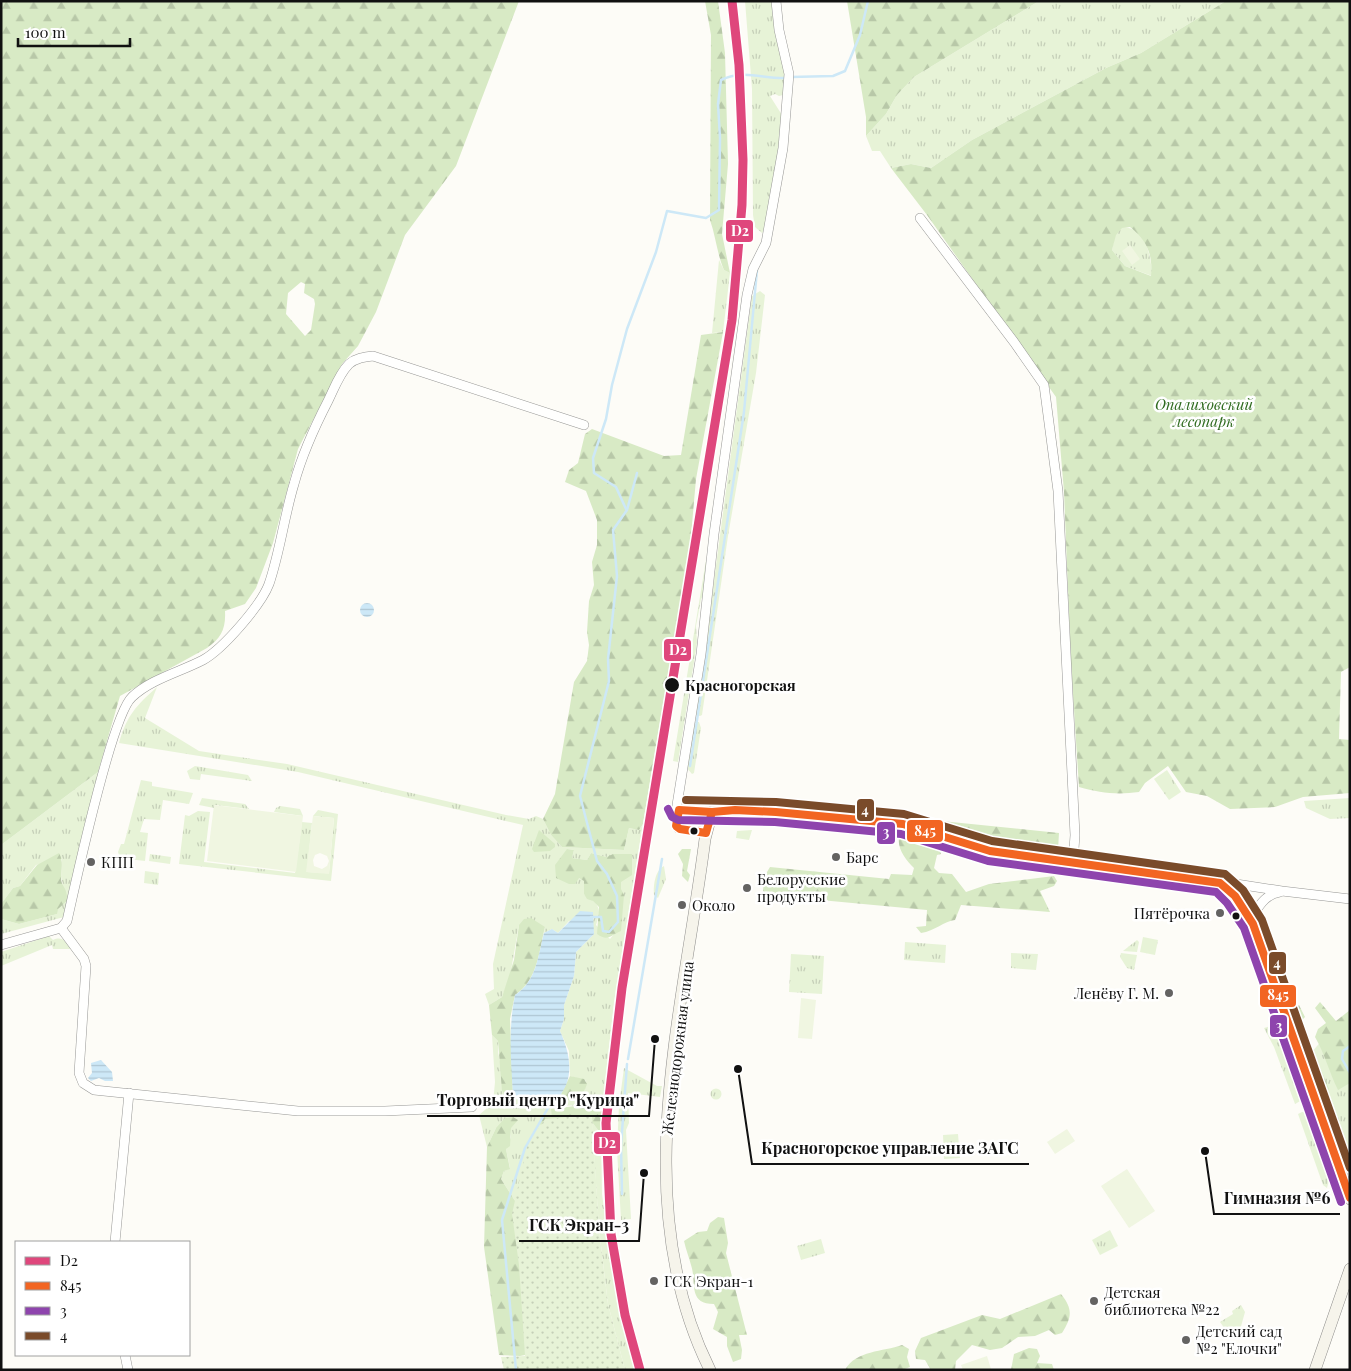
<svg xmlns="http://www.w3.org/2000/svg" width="1351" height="1371" viewBox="0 0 1351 1371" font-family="'Playfair Display',serif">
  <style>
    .grass { fill: url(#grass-tufts); fill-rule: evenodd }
    .forest { fill: url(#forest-firs); fill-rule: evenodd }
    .garden { fill: url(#garden-dots) }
    .pitch { fill: #f0f6e1; fill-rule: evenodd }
    .water { fill: url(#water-rules) }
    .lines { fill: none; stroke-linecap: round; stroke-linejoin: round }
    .stream { stroke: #cde8f7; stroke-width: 2.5 }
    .street-casing { stroke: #979795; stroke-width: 10 }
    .secondary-casing { stroke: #8e8d8b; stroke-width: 12 }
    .street { stroke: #fffffe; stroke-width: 9 }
    .secondary { stroke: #f6f4eb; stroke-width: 11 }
    .bus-1-casing { stroke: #fff; stroke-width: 11 }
    .bus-2-casing { stroke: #fff; stroke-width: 11 }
    .bus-3-casing { stroke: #fff; stroke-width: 11 }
    .bus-1 { stroke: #f26522; stroke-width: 8 }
    .bus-2 { stroke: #8e44ad; stroke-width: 8 }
    .bus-3 { stroke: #7a4b2a; stroke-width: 8 }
    .rail-1-casing { stroke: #fff; stroke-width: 12 }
    .rail-1 { stroke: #df477c; stroke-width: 9 }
    .stop-dot { fill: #111; stroke: #fff; stroke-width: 2 }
    .poi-dot { fill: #646362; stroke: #fff; stroke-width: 2 }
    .labels { text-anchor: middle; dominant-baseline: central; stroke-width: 5; stroke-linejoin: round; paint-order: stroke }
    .park-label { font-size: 15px; font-style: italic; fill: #2f6b1f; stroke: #fff }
    .stop-label { font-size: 15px; font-weight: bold; fill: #111; stroke: #fff; text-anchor: start }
    .poi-label { font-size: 15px; fill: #111; stroke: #fff; text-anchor: start }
    .street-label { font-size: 15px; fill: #111; stroke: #fff }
    .leader { fill: none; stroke: #111; stroke-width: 2 }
    .callout-dot { fill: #111; stroke: #fff; stroke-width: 2 }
    .callout-label { font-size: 16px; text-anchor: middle; font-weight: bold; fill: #111; stroke: #fff; stroke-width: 5; stroke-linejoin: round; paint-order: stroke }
    .line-badge { stroke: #fff; stroke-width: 2 }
    .badge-label { font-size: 14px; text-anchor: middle; font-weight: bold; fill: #fff }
  </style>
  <defs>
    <pattern id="grass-tufts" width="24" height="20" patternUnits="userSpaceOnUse" patternTransform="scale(1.25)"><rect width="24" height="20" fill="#e7f3d7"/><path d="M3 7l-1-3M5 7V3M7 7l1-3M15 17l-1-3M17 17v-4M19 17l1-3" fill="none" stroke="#c5cfb8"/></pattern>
    <pattern id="forest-firs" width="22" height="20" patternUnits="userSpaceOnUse" patternTransform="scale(1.25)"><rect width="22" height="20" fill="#d8eac5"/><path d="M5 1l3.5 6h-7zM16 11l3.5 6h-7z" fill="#b8c8a8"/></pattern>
    <pattern id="garden-dots" width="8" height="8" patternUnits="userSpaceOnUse" patternTransform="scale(1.25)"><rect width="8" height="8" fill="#e7f3d7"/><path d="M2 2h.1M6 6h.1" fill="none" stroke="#c5cfb8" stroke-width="1.8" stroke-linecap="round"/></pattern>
    <pattern id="water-rules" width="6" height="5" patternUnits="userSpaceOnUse" patternTransform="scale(1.25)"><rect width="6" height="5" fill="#cde8f7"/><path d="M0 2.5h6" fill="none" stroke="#afc6d3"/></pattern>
  </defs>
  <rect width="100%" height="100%" fill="#fdfcf7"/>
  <g class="grass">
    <path d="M745 1H772L773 16 786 74 783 95 779 96 775 94 770 96 782 115 781 136 765 229 762 233 755 227 753 215 752 89Z"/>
    <path d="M1039 1H1226L1141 53 1106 68 972 140 931 168 911 164 891 168 880 151H872L866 136 886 114 897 95 914 77Z"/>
    <path d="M1122 227C1147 227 1151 257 1152 276L1125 266 1112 250 1115 235Z"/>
    <path d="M719 260 724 270 730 273 723 332 712 333Z"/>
    <path d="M760 291 765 295 756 373 728 536 702 715 700 716 696 715 752 296Z"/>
    <path d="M706 560H708L703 597 701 599 696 626 697 643 678 762 673 761Z"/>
    <path d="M157 687 145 718 199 751 287 764 506 815 529 819 536 816 543 819 551 835 562 847 624 850 629 828 639 830 643 824 614 1002 603 1103 599 1099 584 1105 559 1106 544 1127 519 1207 501 1179 504 1171 510 1168 506 1149 511 1137V1128H496L487 1147 479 1115 493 1103 495 1082 492 1035 498 1041V1052L507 1096 551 1100 562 1098 565 1101 576 1100 586 1081 570 1076 569 1051 560 1031 564 1019V1005L574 976 576 952 594 934 592 925 594 916 569 921 558 933 552 929 544 933 545 927 519 925 510 976 502 997 489 1005 485 994 494 989 493 964 523 825 298 772 119 743C127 715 136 706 157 687ZM567 849 574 850 572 858 587 860 591 853 607 857 621 882 614 934 610 939 596 925C602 907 599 905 584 894L585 881 579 878Z"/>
    <path d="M695 722H699L701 728 694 773 692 774 686 767Z"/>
    <path d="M195 766 248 775 252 781 201 774 200 780 190 779 187 771Z"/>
    <path d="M1167 770 1181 792 1169 800 1154 779Z"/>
    <path d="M98 772H102L85 823 64 917 1 934V919L19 924 57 914V909L67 901 61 877 62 859 36 865 20 886 13 888 1 904V845Z"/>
    <path d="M141 780 152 782V786L193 793 189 804 163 800 160 820 144 819 140 832 148 833 145 861 120 858 118 852 121 844H124Z"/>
    <path d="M202 798 245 804 249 809 215 805 214 808 199 805Z"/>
    <path d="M1350 798V818L1330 819 1306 808 1304 801Z"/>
    <path d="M280 806 300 809 303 816 274 812 276 808Z"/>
    <path d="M318 810 338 814 331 881 179 864 185 815 189 816 198 811 210 812 204 862 295 873 302 822 312 823 307 872 329 873 334 818 313 816Z"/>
    <path d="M752 830 749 840 736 838 737 831Z"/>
    <path d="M150 854 171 857 170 864 149 861Z"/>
    <path d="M664 866 666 879 658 898 654 895C653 886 655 870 664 866Z"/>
    <path d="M145 871 159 873 158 885 144 883Z"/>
    <path d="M49 936 53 940C62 936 66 941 71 949H53L52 945 1 966V952Z"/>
    <path d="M1143 937 1158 940 1155 955 1140 952Z"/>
    <path d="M1137 940 1139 942 1137 952 1123 951Z"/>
    <path d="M905 942 946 945 945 963 904 960Z"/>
    <path d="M1011 953 1038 954 1036 970 1011 968Z"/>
    <path d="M1121 953 1137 955 1134 970 1127 968 1120 957Z"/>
    <path d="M791 954 824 956 822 994 789 992Z"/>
    <path d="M1350 1013V1161L1311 1053 1335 1025Z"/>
    <path d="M1283 1021 1309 1100 1307 1101 1278 1023Z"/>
    <path d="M1274 1025H1276L1302 1100 1295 1104 1274 1047 1264 1028Z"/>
    <path d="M624 1068 657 1086H662L660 1097 628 1093 629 1123 626 1130 631 1219 621 1220 617 1150 619 1105Z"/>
    <circle cx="716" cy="1094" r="5.5"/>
    <path d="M1312 1105 1337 1177 1335 1180 1308 1107Z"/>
    <path d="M1302 1112H1305L1329 1180 1327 1188 1323 1185 1298 1114Z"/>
    <path d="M592 1122 601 1134 602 1194 617 1302 636 1370H625L608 1304 599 1229Z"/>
    <path d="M958 1134 960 1158 944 1159 943 1135Z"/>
    <path d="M1110 1230 1118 1246 1100 1255 1092 1240Z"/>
    <path d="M821 1239 825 1253 801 1260 797 1246Z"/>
    <path d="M1241 1305 1245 1312 1240 1330 1230 1336 1220 1322 1233 1314 1232 1311Z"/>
  </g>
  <g class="forest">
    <path d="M1 1H519L456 166 405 235 376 312 358 346 342 364 298 449 273 543 256 588 245 604 225 611C226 629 221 638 207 648L120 696 98 772 1 845ZM301 282 305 284 304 293 314 299 315 304 311 330 305 336 286 314 288 293Z"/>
    <path d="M705 1H718L725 53 728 164 722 234 730 273 724 270C717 254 716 237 710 220L711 35Z"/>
    <path d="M847 1H1039L914 77 897 95 886 114 866 136V117Z"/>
    <path d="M1226 1H1350V667L1341 672 1339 739 1350 740V793L1303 797 1275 807 1230 809 1207 796 1186 792 1168 766 1145 783 1139 792C1117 795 1100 793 1079 787L1071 663 1064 492 1056 397 927 215 891 168 911 164 931 168 972 140 1106 68 1141 53ZM1130 227C1147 240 1153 255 1151 276L1125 266 1112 250 1116 235 1122 228Z"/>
    <path d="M723 332 696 479 691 536 643 824 639 830 629 828 624 850 562 847 551 835 543 819 555 794 574 682 587 661 589 645 587 632 589 601 594 585 592 562 597 545V520L586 491 565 482 569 470 578 463 585 434 592 429 664 456 681 455 701 335Z"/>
    <path d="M912 818 1059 833 1058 850 961 837Z"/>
    <path d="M539 830 555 844V847L550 851 534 852 532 849Z"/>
    <path d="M899 837C912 838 937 839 941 854L937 855 934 868 939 873 952 874 966 892 989 884 1054 876 1057 881 1054 886 1040 891 1050 912 961 905 955 920C944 921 935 931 921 933L916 927 926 926 927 910 767 895 763 891 764 877 770 867 889 879 891 874 912 875 914 868C906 860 897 849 899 837Z"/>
    <path d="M567 849 574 850 572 858 587 860 591 853 607 857 613 854H632V875L621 882V889L624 895 621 931C611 935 608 942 597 934L599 907 593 901 587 899 584 894V881L579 878 575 884H569L556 878 555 865Z"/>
    <path d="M682 849H691L687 871 690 875 688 882 682 876 683 864 678 854Z"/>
    <path d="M59 853C64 862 61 869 61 878 61 886 68 888 67 901L58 909 57 914 19 924 1 919V904L13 888 20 886 37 865Z"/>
    <path d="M531 918 545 927C539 951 538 980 515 995L510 1019 513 1095 507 1096 502 1091 498 1041 492 1035 489 1005 502 997 514 960 519 925 524 919Z"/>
    <path d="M1320 1002 1336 1021 1350 1010V1083L1338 1090C1329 1072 1325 1054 1315 1037L1318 1029 1326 1023 1315 1008Z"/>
    <path d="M1299 1005 1305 1017 1301 1021 1329 1089 1325 1093 1294 1011Z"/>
    <path d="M570 1076 584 1079 587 1084C583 1096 577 1100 565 1101L561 1094Z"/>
    <path d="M599 1099 603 1103 601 1134 592 1122 544 1127 540 1124 543 1116 552 1117 551 1109 583 1105Z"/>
    <path d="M513 1117 518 1120 511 1128 510 1146 506 1149 510 1169 504 1171 501 1179 519 1207 530 1354 520 1356 499 1355 484 1247 487 1147 496 1128 505 1118Z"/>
    <path d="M718 1217 724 1218 728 1243 726 1253 747 1335H739L742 1350 741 1359 733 1362 727 1346V1337L713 1329 718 1312 714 1304C687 1304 697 1282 691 1265 689 1257 686 1250 684 1241L698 1232 707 1231 710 1223Z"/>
    <path d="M1061 1294C1073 1309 1072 1317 1062 1333L1055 1335 1049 1330 1035 1336 1018 1337 1002 1348 990 1350 972 1345 956 1361 955 1370H931L925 1360 916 1359 915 1351 921 1338 982 1315 1000 1319Z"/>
    <path d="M902 1345 909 1349 907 1357 910 1367 902 1370H845C856 1350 883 1352 902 1345Z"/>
    <path d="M1029 1348 1037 1349 1040 1356 1037 1363 1052 1364 1054 1370H1011L1014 1354Z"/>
  </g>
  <path class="garden" d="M592 1115 599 1229 608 1304 625 1370H504L501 1357 525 1356 519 1265 512 1214 527 1146 545 1119Z"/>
  <g class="pitch">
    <path d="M1130 245 1140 259 1132 265 1122 251Z"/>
    <path d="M214 805 303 816 296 872 207 861Z"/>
    <path d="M313 816 334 818 329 874 306 872ZM320 853 327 856 329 861 327 866 322 869 314 866 313 860 315 855Z"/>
    <path d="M801 998 816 1000 812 1039 798 1038Z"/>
    <path d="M1067 1129 1075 1141 1055 1154 1047 1142Z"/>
    <path d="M1127 1169 1155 1211 1129 1228 1101 1186Z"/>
    <path d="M987 1356 991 1369 963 1370 961 1365Z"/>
  </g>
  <g class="water">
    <circle cx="367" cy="610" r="7"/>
    <path d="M580 911 593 912 594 934 576 952 574 976 564 1005V1019L560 1031C569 1051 575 1075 561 1094L562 1098 548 1103 544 1099 516 1097 513 1095C511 1061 508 1028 515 995 537 981 538 955 544 933L552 929 558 933Z"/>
    <path d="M101 1060 112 1072 113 1081H105L99 1078 91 1081 88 1078 92 1073 91 1063Z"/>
  </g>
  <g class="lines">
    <g class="stream">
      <path d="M791 77 833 76 845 71 860 35 868 1"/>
      <path d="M626 509 616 487 594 473 593 458 606 419 612 385 627 329 656 252 667 211 706 218 719 210 720 138 718 104 721 80C744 69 763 79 786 78"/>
      <path d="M690 766 744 412 757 270"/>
      <path d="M591 917H601L603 931 609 932 618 922 617 896 607 874 597 861 580 796 609 681 608 659 617 576 613 530 627 510 637 473"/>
      <path d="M1350 1046 1343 1051 1342 1059 1350 1073"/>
      <path d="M628 1059 662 859"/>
      <path d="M622 1194 621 1145 627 1064"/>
      <path d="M516 1370 502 1220 525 1148 548 1108"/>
    </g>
    <g class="street-casing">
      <g id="street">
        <path d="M920 218 1014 342 1044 385 1058 491 1075 835 1073 863"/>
        <path d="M679 810 712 812"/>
        <path d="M706 833 678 828 677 805 701 654 714 534 747 295 753 269 766 243 783 148 789 74 779 30 776 1"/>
        <path d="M1217 881 1282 891 1350 899"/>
        <path d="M1251 920C1257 908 1265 894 1280 892"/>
        <path d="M61 928 84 959 86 966 79 1073 83 1083 94 1090 298 1111H385L472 1107"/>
        <path d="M1 945 61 928 67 921C75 885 112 715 132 697 151 679 180 672 203 660 223 649 261 605 269 584 280 552 284 517 294 484 302 455 314 428 328 401 334 389 339 374 349 364 356 358 364 357 373 356L584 425"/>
        <path d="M115 1242 129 1093"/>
        <path d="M125 1355 128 1370"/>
      </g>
    </g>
    <g class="secondary-casing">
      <g id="secondary">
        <path d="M710 1370C627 1203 683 1014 705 839L712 812 735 810 776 812 903 824 990 851 1220 883 1235 896 1253 924 1350 1199"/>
        <path d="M1315 1370 1350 1269"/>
      </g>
    </g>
    <use href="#street" class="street"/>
    <use href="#secondary" class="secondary"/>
    <g class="bus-1-casing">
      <g id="bus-1">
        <path d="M679 810 712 812 706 833 680 829 676 826Z"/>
        <path d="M712 812 735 810 776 812 903 824 990 851 1220 883 1235 896 1253 924 1350 1198"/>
      </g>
    </g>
    <g class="bus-2-casing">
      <path id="bus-2" d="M668 809 672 817 678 820 775 822 901 834 988 861 1216 892 1227 903 1244 928 1341 1202"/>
    </g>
    <g class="bus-3-casing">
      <path id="bus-3" d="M686 800 776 802 904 814 992 841 1225 874 1243 890 1262 920 1350 1168"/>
    </g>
    <use href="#bus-1" class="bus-1"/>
    <use href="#bus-2" class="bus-2"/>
    <use href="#bus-3" class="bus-3"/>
    <g class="rail-1-casing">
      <path id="rail-1" d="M640 1370 625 1315 611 1234 606 1123 622 988 732 320 742 205 743 160 739 65 732 1"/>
    </g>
    <use href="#rail-1" class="rail-1"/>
  </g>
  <g class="stop-dot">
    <circle cx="672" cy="685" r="8"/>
    <circle cx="694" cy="831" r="4.5"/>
    <circle cx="1236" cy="916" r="4.5"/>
  </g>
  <g class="poi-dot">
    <circle cx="836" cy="857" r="5"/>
    <circle cx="91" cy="862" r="5"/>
    <circle cx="747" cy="888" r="5"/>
    <circle cx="682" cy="905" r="5"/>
    <circle cx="1220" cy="913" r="5"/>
    <circle cx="1169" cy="993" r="5"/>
    <circle cx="654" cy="1281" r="5"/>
    <circle cx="1094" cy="1301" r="5"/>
    <circle cx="1186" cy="1340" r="5"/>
  </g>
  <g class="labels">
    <g class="park-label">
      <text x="1204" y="404">Опалиховский<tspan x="1204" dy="17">лесопарк</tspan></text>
    </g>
    <g class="stop-label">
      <text x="685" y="685">Красногорская</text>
    </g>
    <g class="poi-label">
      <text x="846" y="857">Барс</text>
      <text x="101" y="862">КПП</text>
      <text x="757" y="879">Белорусские<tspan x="757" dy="17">продукты</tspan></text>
      <text x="692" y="905">Около</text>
      <text x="1210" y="913" text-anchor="end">Пятёрочка</text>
      <text x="1159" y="993" text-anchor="end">Ленёву Г. М.</text>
      <text x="664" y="1281">ГСК Экран-1</text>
      <text x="1104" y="1292">Детская<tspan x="1104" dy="17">библиотека №22</tspan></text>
      <text x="1196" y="1331">Детский сад<tspan x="1196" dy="17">№2 "Елочки"</tspan></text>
    </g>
    <g class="street-label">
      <text transform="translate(677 1048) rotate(-83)">Железнодорожная улица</text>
    </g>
  </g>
  <path class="leader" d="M655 1039L649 1116H427M738 1069L752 1164H1029M1205 1151L1214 1214H1340M644 1173L639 1241H519"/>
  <g class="callout-dot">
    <circle cx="655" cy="1039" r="5"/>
    <circle cx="738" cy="1069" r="5"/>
    <circle cx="1205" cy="1151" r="5"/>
    <circle cx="644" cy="1173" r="5"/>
  </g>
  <g class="callout-label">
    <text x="538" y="1106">Торговый центр "Курица"</text>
    <text x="890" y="1154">Красногорское управление ЗАГС</text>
    <text x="1277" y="1204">Гимназия №6</text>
    <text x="579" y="1231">ГСК Экран-3</text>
  </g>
  <g class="line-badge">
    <rect x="725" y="219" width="29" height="24" rx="5" fill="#df477c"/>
    <rect x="663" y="638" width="29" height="24" rx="5" fill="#df477c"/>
    <rect x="856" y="798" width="19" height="24" rx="5" fill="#7a4b2a"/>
    <rect x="906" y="819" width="38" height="24" rx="5" fill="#f26522"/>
    <rect x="876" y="821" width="20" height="24" rx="5" fill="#8e44ad"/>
    <rect x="1268" y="951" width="19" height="24" rx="5" fill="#7a4b2a"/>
    <rect x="1259" y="984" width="38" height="24" rx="5" fill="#f26522"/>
    <rect x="1269" y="1014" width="19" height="24" rx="5" fill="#8e44ad"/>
    <rect x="593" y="1131" width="28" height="24" rx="5" fill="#df477c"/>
  </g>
  <g class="badge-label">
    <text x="740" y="236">D2</text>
    <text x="678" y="655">D2</text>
    <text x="865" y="815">4</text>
    <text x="925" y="836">845</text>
    <text x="886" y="837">3</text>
    <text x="1277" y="968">4</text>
    <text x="1278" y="1000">845</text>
    <text x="1279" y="1031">3</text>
    <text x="607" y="1148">D2</text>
  </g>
  <rect width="1351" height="1371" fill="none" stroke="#111111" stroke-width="5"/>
  <rect x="15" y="1241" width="175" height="115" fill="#ffffff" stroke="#a0a0a0"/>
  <rect x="25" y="1257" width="25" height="8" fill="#df477c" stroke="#a0a0a0"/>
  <text x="60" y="1266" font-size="15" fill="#111111">D2</text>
  <rect x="25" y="1282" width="25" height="8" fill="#f26522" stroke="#a0a0a0"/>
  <text x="60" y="1291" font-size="15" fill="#111111">845</text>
  <rect x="25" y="1307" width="25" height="8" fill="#8e44ad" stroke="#a0a0a0"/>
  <text x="60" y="1316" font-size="15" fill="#111111">3</text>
  <rect x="25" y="1332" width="25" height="8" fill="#7a4b2a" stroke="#a0a0a0"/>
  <text x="60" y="1341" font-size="15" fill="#111111">4</text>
  <path d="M18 38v8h112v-8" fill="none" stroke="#111111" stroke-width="2.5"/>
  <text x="25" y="38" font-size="15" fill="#111111" stroke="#ffffff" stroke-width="4" paint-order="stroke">100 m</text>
</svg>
